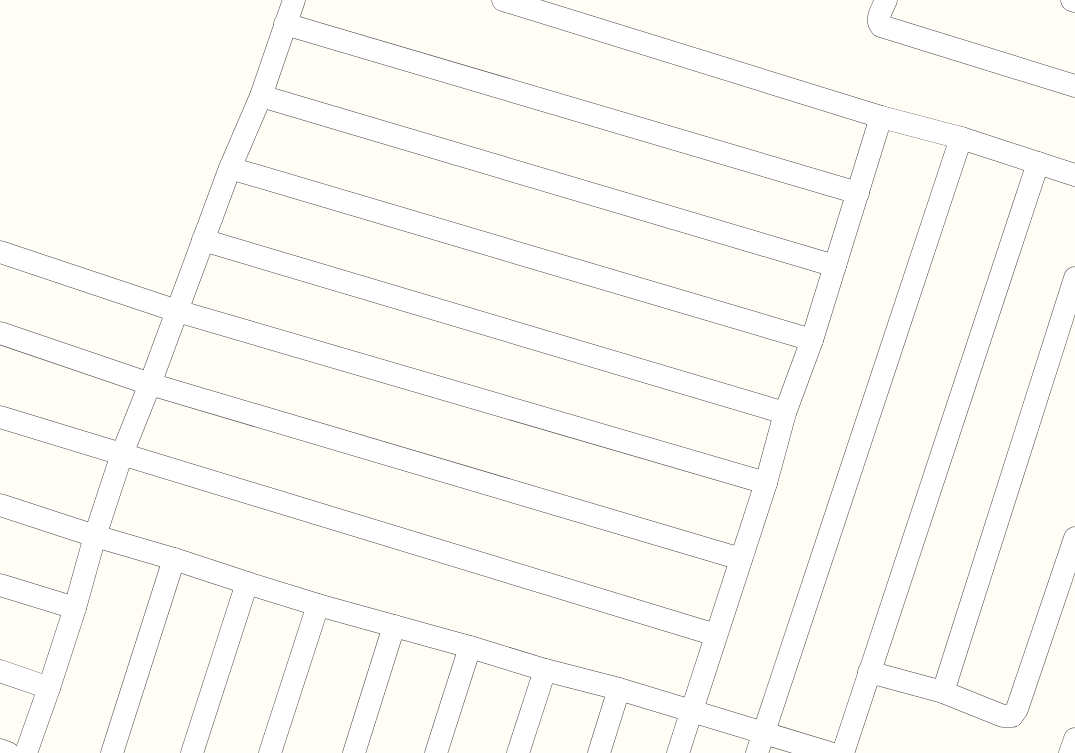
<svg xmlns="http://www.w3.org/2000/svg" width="1075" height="753" viewBox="0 0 1075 753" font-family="'PT Serif',serif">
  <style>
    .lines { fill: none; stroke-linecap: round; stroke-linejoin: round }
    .street-casing { stroke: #444; stroke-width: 23 }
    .street { stroke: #fff; stroke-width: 22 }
  </style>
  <rect width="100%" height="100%" fill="#fffdf5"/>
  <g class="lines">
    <g class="street-casing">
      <g id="street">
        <path d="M503 0 881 117 961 138 1075 175"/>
        <path d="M886 0C883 8 875 19 881 26L1075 86"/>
        <path d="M1072 0 1075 1"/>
        <path d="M285 24 858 193"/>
        <path d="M261 96 835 266"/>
        <path d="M230 168 812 340"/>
        <path d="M203 240 785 413"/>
        <path d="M0 252 177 311 766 483"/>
        <path d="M0 333 150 384 741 559"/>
        <path d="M0 417 716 635"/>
        <path d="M0 505 95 536 174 559 247 583 318 605 470 647 545 670 619 689 830 753"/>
        <path d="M0 585 75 608"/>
        <path d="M0 671 49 688"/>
        <path d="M869 672 943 692 1003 716H1012L1017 709 1075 538"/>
        <path d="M943 692 1075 278"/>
        <path d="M0 750 8 753"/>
        <path d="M26 753 49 688 75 608 95 536 122 454 150 384 230 168 261 96 294 0"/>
        <path d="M112 753 174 559"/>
        <path d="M192 753 247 583"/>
        <path d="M270 753 318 605"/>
        <path d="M354 753 394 626"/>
        <path d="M436 753 470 647"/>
        <path d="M518 753 545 670"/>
        <path d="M599 753 619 689"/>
        <path d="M678 753 766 483 785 413 812 340 881 117"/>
        <path d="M757 753 961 138"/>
        <path d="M843 753 1038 163"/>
        <path d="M1070 753 1075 739"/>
      </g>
    </g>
    <use href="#street" class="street"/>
  </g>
</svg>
